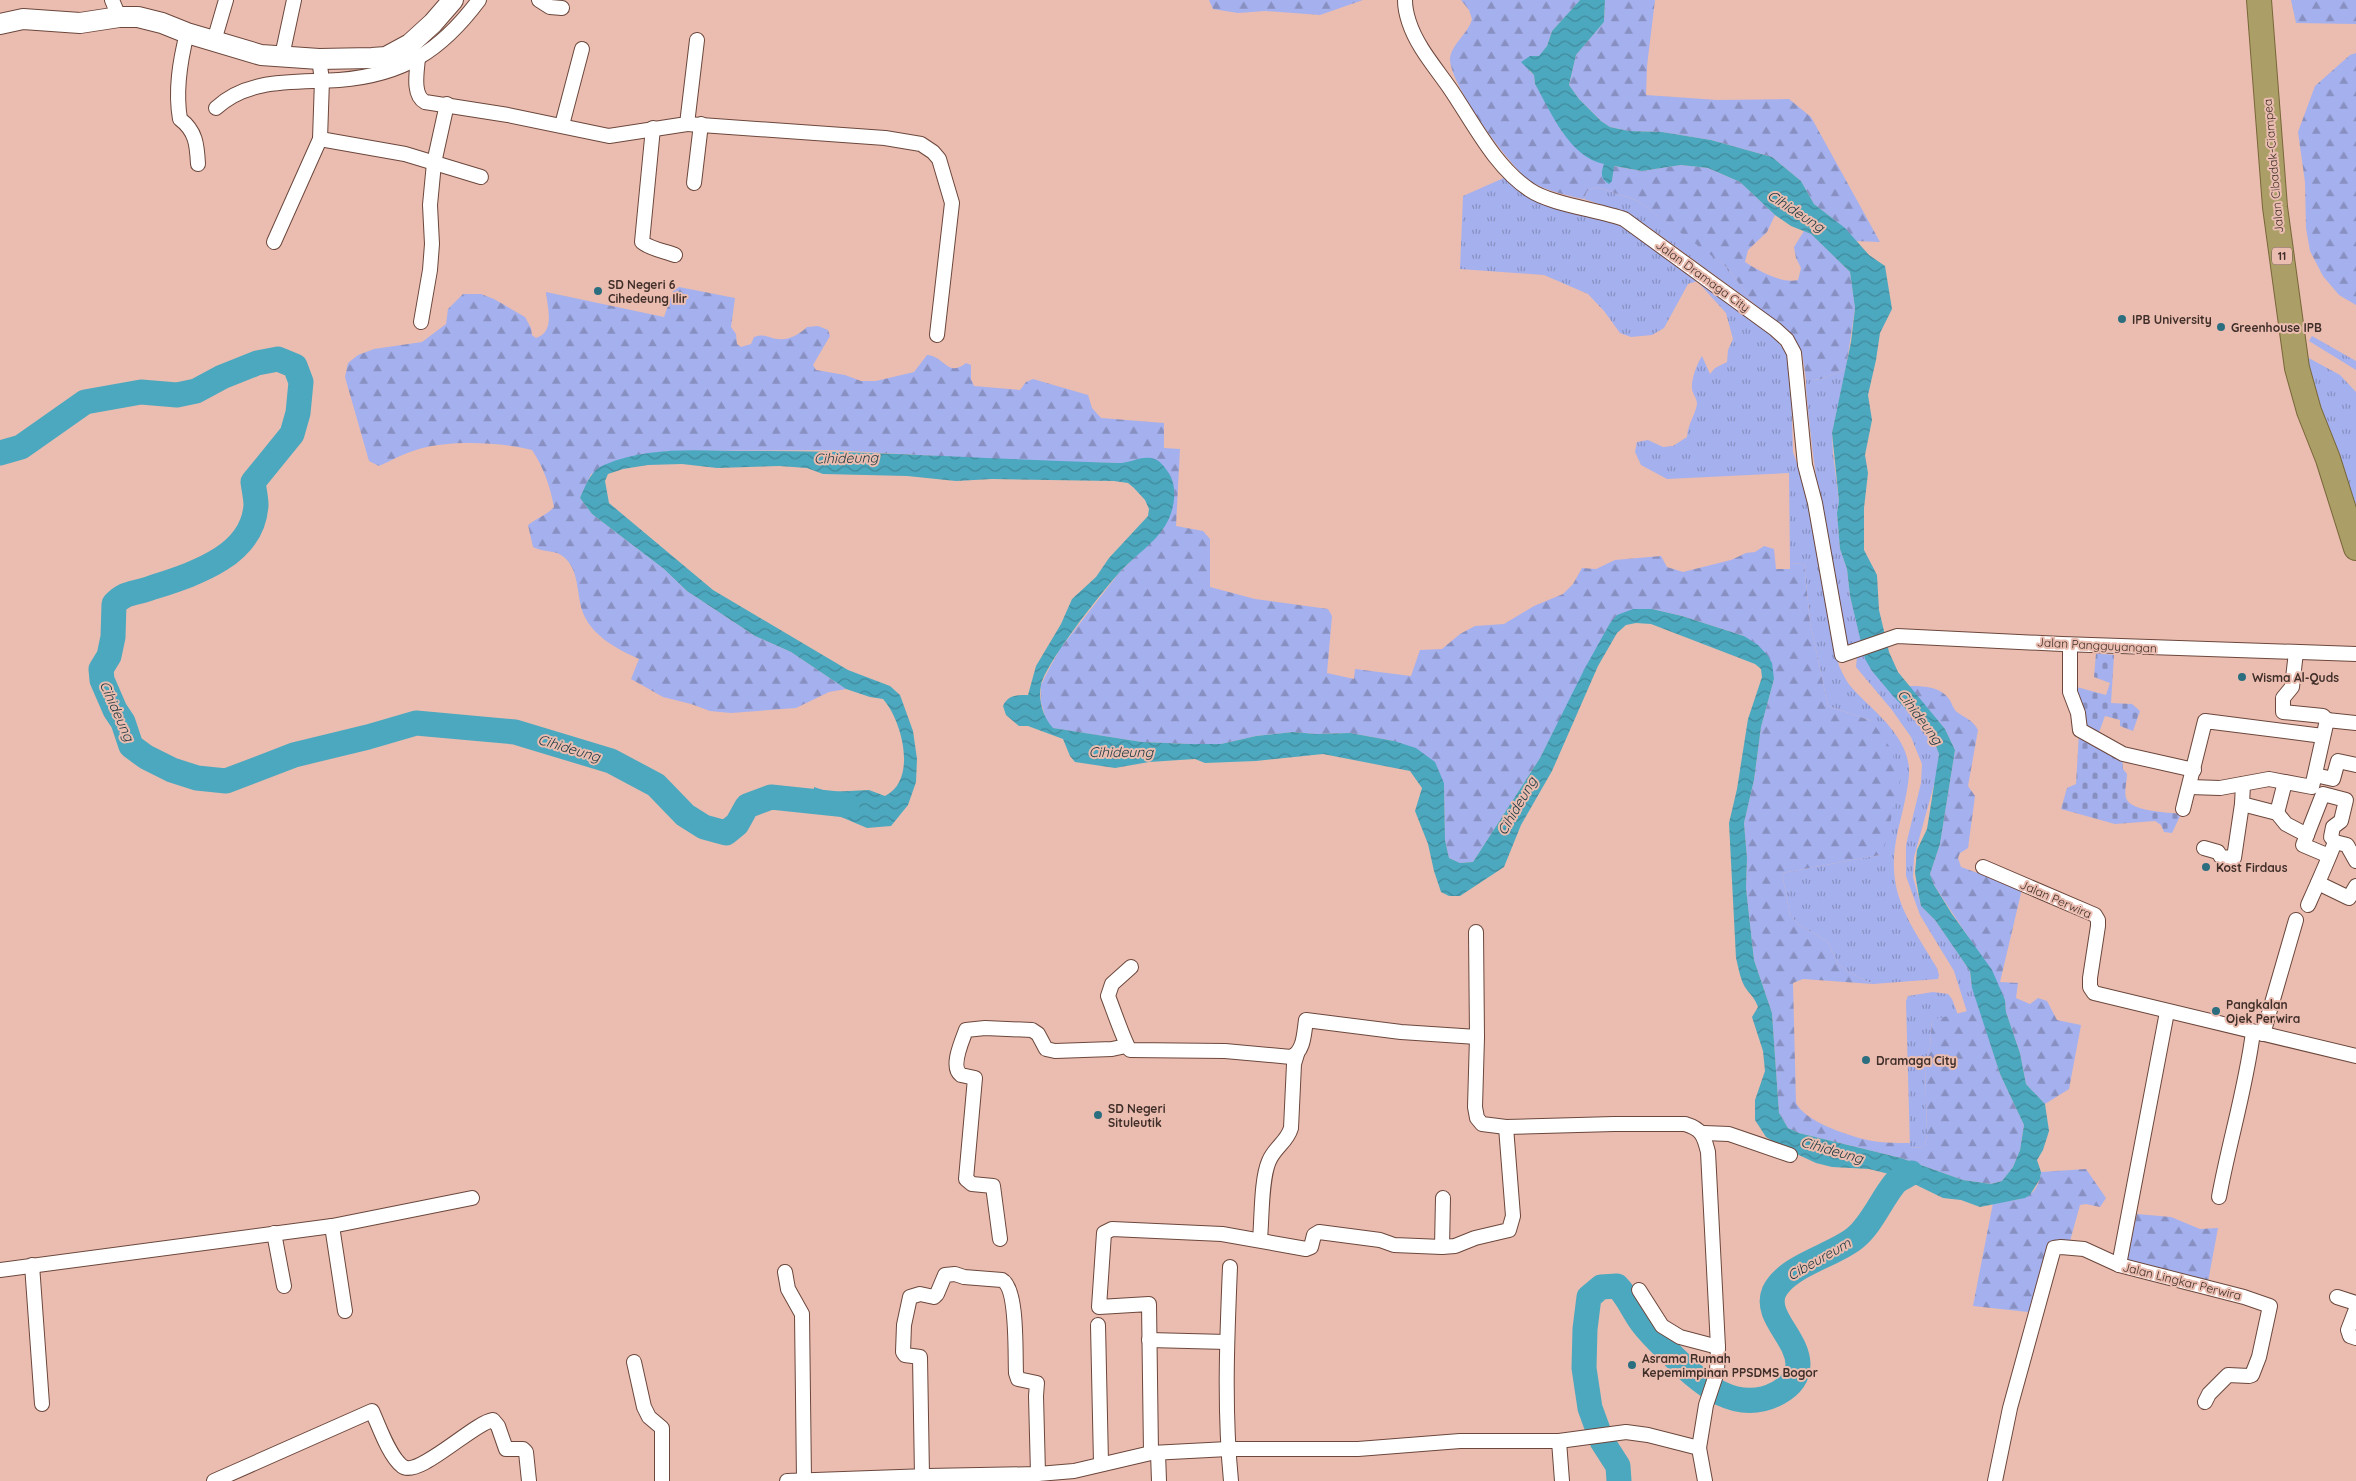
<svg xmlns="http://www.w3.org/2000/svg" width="2356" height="1481" viewBox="0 0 2356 1481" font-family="Quicksand,sans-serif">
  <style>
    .grass { fill: url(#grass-tufts) }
    .forest { fill: url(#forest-firs) }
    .cemetery { fill: url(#cemetery-stones) }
    .water { fill: url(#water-waves) }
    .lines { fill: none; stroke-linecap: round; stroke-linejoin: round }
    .river { stroke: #4ca8bf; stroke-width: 25 }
    .minor-casing { stroke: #6c473c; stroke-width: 16 }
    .secondary-casing { stroke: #6c473c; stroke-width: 22 }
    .trunk-casing { stroke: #786739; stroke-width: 26 }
    .minor { stroke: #fff; stroke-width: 14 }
    .secondary { stroke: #fff; stroke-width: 20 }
    .trunk { stroke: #ab9e67; stroke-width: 24 }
    .poi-dot { fill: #2b6e7f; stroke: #eabdb0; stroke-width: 2 }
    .labels { text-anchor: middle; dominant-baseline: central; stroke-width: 4; stroke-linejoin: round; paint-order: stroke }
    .shield { fill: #eabdb0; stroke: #735952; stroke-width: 1 }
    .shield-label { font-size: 11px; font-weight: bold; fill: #402e29 }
    .street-label { font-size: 12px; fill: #402e29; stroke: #eabdb0 }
    .poi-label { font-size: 12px; font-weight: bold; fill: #402e29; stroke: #eabdb0; text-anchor: start }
    .water-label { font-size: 14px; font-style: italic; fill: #1b373f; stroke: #eabdb0 }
  </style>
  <defs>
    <pattern id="grass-tufts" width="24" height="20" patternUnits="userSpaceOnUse" patternTransform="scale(1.25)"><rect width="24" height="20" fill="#a5b0ee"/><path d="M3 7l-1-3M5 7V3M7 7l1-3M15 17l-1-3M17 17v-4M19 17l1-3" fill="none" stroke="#8890c1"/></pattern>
    <pattern id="forest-firs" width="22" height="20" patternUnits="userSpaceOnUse" patternTransform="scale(1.25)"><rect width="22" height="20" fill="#a5b0ee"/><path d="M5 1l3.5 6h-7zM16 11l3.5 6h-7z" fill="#8890c1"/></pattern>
    <pattern id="cemetery-stones" width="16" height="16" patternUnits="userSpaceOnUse" patternTransform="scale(1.25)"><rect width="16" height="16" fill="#a5b0ee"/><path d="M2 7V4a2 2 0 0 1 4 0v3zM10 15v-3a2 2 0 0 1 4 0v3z" fill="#8890c1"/></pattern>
    <pattern id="water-waves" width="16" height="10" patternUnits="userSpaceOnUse" patternTransform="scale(1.25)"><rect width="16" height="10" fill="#4ca8bf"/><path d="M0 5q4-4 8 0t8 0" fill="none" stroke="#41899b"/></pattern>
  </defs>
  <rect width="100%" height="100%" fill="#eabdb0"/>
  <g class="grass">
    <path d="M1506 177 1608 220 1628 230 1776 338 1787 355 1791 391 1793 452 1807 492 1839 666C1843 674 1847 683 1853 689 1874 712 1906 734 1909 768 1910 785 1901 817 1897 835 1885 893 1909 921 1937 968L1939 975 1938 979 1873 984 1850 973 1838 964 1828 942 1799 925 1790 915 1782 873 1880 855 1872 721 1828 706 1810 622 1804 563 1790 564 1789 473 1667 479 1641 465 1635 452 1637 442 1648 440 1663 447 1673 446 1687 437C1688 423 1695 416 1697 404 1697 398 1693 395 1692 389 1691 379 1697 364 1702 356L1710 374 1715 368 1727 362 1728 350 1733 339 1726 313 1697 281 1688 284 1664 328 1652 335 1631 337 1620 333 1604 311 1588 294 1544 275 1460 269 1463 196Z"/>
    <path d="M1597 187 1638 201 1706 251 1728 268 1753 303 1650 228 1626 213 1584 199 1587 191Z"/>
    <path d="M2312 336 2356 361V370L2309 341Z"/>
    <path d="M2305 356 2340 375 2356 392V507L2336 466Z"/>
    <path d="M1846 368 1832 433 1833 454 1839 501 1837 513 1840 549 1847 569 1850 596 1861 641 1853 646 1846 643C1829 558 1813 474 1806 388V380C1823 381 1831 375 1846 368Z"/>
    <path d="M1864 654 1872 671 1932 736 1939 754 1937 774 1914 857 1913 877 1921 906 1935 920 1970 971 1971 982 1979 1008 1967 1012 1954 971 1920 915 1906 876V845L1921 783 1922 764 1911 737 1892 710 1856 667 1857 657Z"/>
    <path d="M1933 992 1948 994 1952 999 1958 1015 1932 1020 1930 1047 1925 1062 1927 1134 1925 1147 1910 1148 1906 1001 1908 996Z"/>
  </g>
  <g class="forest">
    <path d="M1209 0H1363L1320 15 1265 11 1238 13 1213 9Z"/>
    <path d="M1461 0H1580L1552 31 1547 46 1529 71 1534 75 1535 84 1563 133 1604 164 1612 181 1613 166 1642 171 1681 165 1708 168 1740 182 1775 215 1767 232 1748 250 1745 262C1759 271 1782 284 1798 280L1801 268 1796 258 1794 247 1804 231 1811 234 1850 272 1855 308 1846 368C1831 375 1823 381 1806 380L1802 352 1794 338 1753 303 1728 268 1638 201 1597 187 1587 191 1584 199C1568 196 1539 189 1526 178 1506 160 1450 85 1450 59 1451 44 1469 33 1472 19L1469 10Z"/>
    <path d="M1605 0H1655L1647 66 1646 95 1717 100 1789 99 1811 117 1880 242 1855 241 1837 222 1814 204 1801 181 1772 157 1711 140 1662 132 1629 131 1610 127 1601 121 1579 99 1569 85 1576 55 1604 22Z"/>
    <path d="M2291 0H2356V24L2296 23Z"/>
    <path d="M2356 53V305L2339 295 2323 276 2310 251 2306 228 2305 182 2298 132 2315 86 2350 55Z"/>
    <path d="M679 287 735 298 731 327 736 334 737 344 741 347 751 344 754 337C766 333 767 338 778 339 788 341 800 334 807 327L818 326 828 330 830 336 813 365 816 370 845 375 861 381H876L914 372 927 355C945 356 947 378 966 363L971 365V379L974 386 1020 390 1026 382 1033 379 1088 395 1092 408 1101 418 1164 423V448L1180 449 1176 526 1203 531 1210 539V587L1255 599 1328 609 1332 616 1327 673 1354 679 1355 669 1411 676 1420 650 1442 649 1460 634 1475 626 1504 624 1534 606 1563 594 1573 584 1582 568 1596 569 1615 560 1661 556 1667 567 1683 572 1731 560 1746 553 1755 552 1764 546 1774 549 1776 569H1790V564L1804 563 1810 622 1828 706 1872 721 1891 749 1900 780 1886 841 1880 855 1782 873 1790 915 1799 925 1828 942 1838 964 1850 973 1873 984 1803 979 1793 983 1796 1103C1805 1121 1844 1134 1863 1139 1877 1143 1895 1143 1910 1143V1148L1925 1147 1927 1134 1925 1062 1930 1047 1932 1020 1979 1008 2000 1074 2024 1125 2020 1150 2013 1167 2002 1181 1991 1184 1963 1180 1901 1158 1799 1133 1788 1128 1779 1113 1772 1013 1754 960 1746 888 1747 858 1744 823 1754 780 1761 727 1774 679 1744 636 1682 616 1652 609 1610 623 1540 758 1473 862 1460 863 1449 858 1445 840 1444 783 1394 741 1350 733 1316 734 1293 732 1256 736 1221 744H1190L1142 742 1052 728 1047 723 1041 702V685L1048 671 1060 649 1119 573 1164 528 1134 460 1128 463H1118L1022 461 832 450 667 451 591 474 580 498 592 514 664 569 687 591 755 636 791 652 846 689 829 692 796 708 731 713 710 711 691 704 663 697 631 679 639 659C617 649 590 635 582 610 577 594 579 571 565 558 556 549 544 553 533 547L528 525C537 518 547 515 554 507 550 486 544 468 532 450 500 442 451 440 419 449 405 453 392 460 379 466L369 461 345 377 348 363 358 355 374 349 422 342 446 324 448 309 463 294H481L494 299 525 317 531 328 532 335 536 338C556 332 547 306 546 292L664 317 673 291Z"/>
    <path d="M1908 686C1922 686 1940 686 1949 699 1952 703 1953 709 1957 712 1966 719 1972 719 1978 730L1968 786 1975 796 1968 848 1960 853 1958 858 1961 867 2022 889 2000 982 2018 983 2016 998 2030 1004 2038 998 2047 1001 2057 1020 2081 1025 2069 1089 2045 1104 2026 1084 2020 1053 2006 1012 2005 1000 1980 955 1934 885 1930 874 1940 844 1955 750 1945 729Z"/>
    <path d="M2086 1169 2106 1198 2100 1207 2086 1204 2080 1205 2070 1241 2055 1245 2032 1309 2028 1312 1973 1306 1993 1203C2018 1199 2037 1202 2041 1172Z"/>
    <path d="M2137 1214 2171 1217 2200 1229 2218 1228 2208 1282 2126 1263Z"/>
  </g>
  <g class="cemetery">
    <path d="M2096 653 2114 655 2111 703 2132 704 2140 711 2133 731 2120 726V720L2105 716 2098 735 2082 730 2073 686 2106 695 2110 683 2094 677Z"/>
    <path d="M2079 733 2122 758 2123 769 2127 774C2127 781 2124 791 2126 798 2131 812 2168 812 2181 814L2172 833 2164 832 2161 825 2155 821 2115 824 2061 809 2067 788 2076 784Z"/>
  </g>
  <path class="water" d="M1580 0H1605L1604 22 1576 55 1569 85 1579 99 1601 121 1610 127 1629 131 1662 132 1711 140 1772 157 1801 181 1814 204 1845 228 1869 255 1885 266 1892 309 1880 333 1876 360 1868 395 1872 420 1865 455 1868 473 1864 508V550L1877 575 1879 610 1889 652 1898 672 1945 729 1955 750 1940 844 1930 874 1934 885 1952 914 1992 970 2005 1000 2006 1012 2020 1053 2026 1084 2045 1104 2049 1131 2043 1150 2037 1160 2041 1172 2040 1179 2030 1195 2025 1198 1980 1207 1961 1200 1943 1198 1906 1180 1885 1173 1869 1169 1832 1167 1816 1163 1786 1149 1766 1137 1755 1120V1100L1765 1071 1763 1051 1752 1017 1758 1007C1755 999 1752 996 1747 990 1740 981 1739 969 1736 958L1729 823 1737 789 1748 719 1762 677 1761 669 1755 664 1651 624 1636 623 1626 625 1617 633 1598 666 1552 771 1521 825 1504 867 1460 896H1449L1441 892 1434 871 1428 844 1415 811 1422 788 1410 771 1323 754 1256 761 1205 763 1195 759 1149 762 1115 768 1075 762 1070 756 1063 739 1028 726H1019L1006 715 1003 706C1008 695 1017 695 1028 695L1036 666 1061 624 1072 599 1096 577 1109 558 1148 516 1149 509 1145 500 1134 488 1128 483 1114 481 992 479 956 481 907 476 823 474 807 468 779 466 717 468 682 464 648 465 623 469 608 474 605 481 609 503 713 590 848 670 890 686 900 695 913 731 917 759 916 782 908 805 891 826 867 828 813 805 814 787 829 792 869 790 885 796C918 780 902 720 883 699L870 697 846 689 791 652 755 636 687 591 664 569 592 514 580 498C586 485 590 471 604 465 650 445 701 451 750 451 873 450 995 460 1118 463 1130 463 1140 456 1151 458 1159 459 1164 466 1168 472 1179 487 1174 512 1165 526 1154 544 1133 557 1119 573 1101 593 1047 661 1041 685 1038 700 1043 717 1053 728L1142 742 1190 744H1221L1256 736 1293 732 1316 734 1350 733 1394 741 1416 748 1435 762 1444 783 1445 840 1449 858 1460 863 1473 862 1540 758 1585 668 1610 623 1617 615 1633 609H1652L1682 616 1744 636 1758 645 1768 656 1772 663 1774 679 1761 727 1754 780 1744 823 1747 858 1746 888 1754 960 1772 1013 1779 1113 1788 1128 1799 1133 1901 1158 1963 1180 1991 1184 2002 1181 2013 1167 2020 1150 2024 1125 2000 1074 1972 988 1970 971 1935 920 1921 906 1919 897 1915 873 1917 850 1927 829 1939 754 1932 736 1893 696 1872 671 1865 659 1850 596 1847 569 1840 549 1837 513 1839 501 1832 433 1851 342 1855 308 1850 272 1811 234 1791 226 1775 215 1740 182 1708 168 1681 165 1642 171 1614 166 1612 181 1609 184C1600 178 1601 173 1604 164 1569 157 1551 112 1535 84L1534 75 1521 62 1530 56H1539L1547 46 1552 31Z"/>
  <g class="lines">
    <g class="river">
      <path d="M0 453 21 447 85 402 141 392 177 395 196 391 222 377 257 363 278 359 295 366 301 382 298 413 292 434 253 482C254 490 256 498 256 505 253 558 190 575 148 589 133 594 125 592 114 604L113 637 109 656 101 669 102 680 115 710 123 722 131 746 146 757 172 770 197 778 226 781 294 755 368 737 416 723 515 732 611 761 656 785 685 815 704 827 726 833 737 824 747 806 771 797 847 805"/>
      <path d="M1619 1481 1618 1466 1602 1441 1590 1408 1584 1368 1585 1329 1589 1297 1601 1287 1617 1286C1628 1297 1633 1311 1642 1323 1651 1335 1663 1346 1673 1356 1701 1384 1737 1415 1778 1393 1789 1387 1798 1378 1798 1364 1797 1337 1764 1316 1774 1292 1787 1265 1833 1256 1855 1238 1872 1224 1881 1200 1895 1183 1899 1179 1906 1176 1911 1173"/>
    </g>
    <g class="minor-casing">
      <g id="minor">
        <path d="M112 0 119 17"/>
        <path d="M539 0 550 7 562 8"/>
        <path d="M1405 0C1405 7 1407 16 1409 22 1417 47 1436 68 1451 90 1474 124 1495 167 1530 190 1550 204 1599 210 1624 219L1775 329 1787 340 1794 353 1805 465 1815 503 1842 655 1897 636 2062 644 2356 654"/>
        <path d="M187 33C180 61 175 90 180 119 196 131 197 145 198 164"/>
        <path d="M214 41 226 0"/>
        <path d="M282 56 294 0"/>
        <path d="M418 58C417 71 412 95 425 102L508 115 609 136 687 124 697 40"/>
        <path d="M216 108C249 77 297 83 339 80 403 75 441 51 479 0"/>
        <path d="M687 124 885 138 921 144 933 152 939 159 952 203 937 335"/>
        <path d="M562 125 582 49"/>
        <path d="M653 128 642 242C650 249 665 251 675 255"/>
        <path d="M320 139 405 154 481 177"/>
        <path d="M694 183 701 124"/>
        <path d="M274 242 320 139 322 80 319 59"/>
        <path d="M421 322 430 270 432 244 430 205 434 163 447 104"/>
        <path d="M2070 645V692L2078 713 2080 730 2123 754 2194 770"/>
        <path d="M2296 652 2292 687 2283 698V712L2323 716 2327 720"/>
        <path d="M2315 775 2333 779 2338 761 2356 765"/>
        <path d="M2243 784 2242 804 2277 813 2286 824 2307 835"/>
        <path d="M2190 787 2220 788 2269 779 2312 787 2327 720 2356 723"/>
        <path d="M2183 809 2205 721 2323 736"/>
        <path d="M2277 813 2285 782"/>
        <path d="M2335 842 2347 845 2356 861"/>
        <path d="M2204 848 2218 852 2221 857 2234 858 2242 804"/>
        <path d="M1983 867 2095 915 2098 920V926L2090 978V987L2094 993 2356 1056"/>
        <path d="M2318 883 2349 898 2356 886"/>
        <path d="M2308 905C2317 885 2327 863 2335 842L2331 837 2333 827 2341 821 2346 800 2323 794 2303 845 2329 856"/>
        <path d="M1476 932 1477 1037 1475 1107 1477 1118 1482 1124 1506 1127 1614 1124H1685C1702 1129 1704 1136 1708 1152L1718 1347 1717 1372 1706 1405 1699 1448"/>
        <path d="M1131 967 1112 984 1108 996C1112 1006 1125 1044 1130 1050L1225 1051 1291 1057C1304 1052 1304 1033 1306 1020L1401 1032 1477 1037"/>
        <path d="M2263 1034 2296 920"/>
        <path d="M1704 1133 1729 1134 1790 1155"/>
        <path d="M2219 1197C2229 1142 2246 1088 2253 1032"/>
        <path d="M332 1226 345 1311"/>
        <path d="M274 1233 284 1286"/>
        <path d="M1000 1239 993 1186 972 1184 966 1179 975 1078 961 1075C950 1067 962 1041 966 1030L985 1028 1032 1030 1038 1034 1046 1049 1055 1051 1112 1049 1126 1046"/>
        <path d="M1260 1239C1262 1218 1261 1179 1269 1161 1275 1147 1287 1142 1291 1128L1294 1064 1297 1054"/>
        <path d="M1442 1247 1443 1198"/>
        <path d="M32 1265 42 1404"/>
        <path d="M2119 1265 2167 1012"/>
        <path d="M1230 1267C1227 1338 1224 1410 1231 1481"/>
        <path d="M0 1270 332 1226 472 1198"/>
        <path d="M785 1272 788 1289 802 1314 804 1480"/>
        <path d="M1639 1290 1662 1326 1680 1337 1718 1347"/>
        <path d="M2337 1297 2356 1303"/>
        <path d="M2356 1309 2348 1330 2350 1336 2356 1338"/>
        <path d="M1098 1325 1101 1463"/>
        <path d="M1149 1340 1227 1342"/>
        <path d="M634 1362 644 1407 649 1417 662 1428V1481"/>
        <path d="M1559 1441 1562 1481"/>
        <path d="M1151 1453 1149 1304 1099 1307 1104 1233 1112 1229 1222 1234 1306 1249 1311 1247 1314 1235 1319 1232 1380 1240 1394 1245 1442 1247 1455 1246 1475 1238 1509 1230 1513 1216 1506 1127"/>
        <path d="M1158 1453 1159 1481"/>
        <path d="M922 1476 920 1357 905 1355 903 1352 904 1325 910 1297 920 1294 934 1297 937 1294 945 1275 955 1274 964 1277 1002 1280C1018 1288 1015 1354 1016 1373L1018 1379 1037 1383 1036 1396 1038 1474"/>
        <path d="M214 1481 372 1411C379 1426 389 1456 402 1466 418 1479 473 1423 493 1420L498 1426 506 1449H523L526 1452 529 1481"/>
        <path d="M787 1481 928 1476 1038 1474 1074 1471 1151 1453 1228 1449H1358L1460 1441H1559L1626 1432 1648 1435 1699 1448 1705 1481"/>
        <path d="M1995 1481 2010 1408 2054 1248 2061 1247 2084 1249 2119 1265 2244 1297 2270 1306 2259 1357 2252 1375 2249 1376 2228 1375 2209 1394 2205 1402"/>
      </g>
    </g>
    <g class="secondary-casing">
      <path id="secondary" d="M0 24 23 19 80 23 119 17H138L162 23 187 33 261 55 319 59 372 58 386 57 410 44 433 23 453 0"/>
    </g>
    <g class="trunk-casing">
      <path id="trunk" d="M2259 0 2275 207 2297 368 2309 411 2328 459 2356 548"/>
    </g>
    <use href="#minor" class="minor"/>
    <use href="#secondary" class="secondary"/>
    <use href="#trunk" class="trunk"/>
  </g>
  <g class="poi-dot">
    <circle cx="598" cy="291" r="5"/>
    <circle cx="2122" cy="319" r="5"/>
    <circle cx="2221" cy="327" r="5"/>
    <circle cx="2242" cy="677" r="5"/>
    <circle cx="2206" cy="867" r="5"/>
    <circle cx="2216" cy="1011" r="5"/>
    <circle cx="1866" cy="1060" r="5"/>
    <circle cx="1098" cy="1115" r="5"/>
    <circle cx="1632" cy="1365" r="5"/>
  </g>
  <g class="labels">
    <rect class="shield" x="2272" y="247.5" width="20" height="17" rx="4"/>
    <g class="shield-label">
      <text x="2282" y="256">11</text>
    </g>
    <g class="street-label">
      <text transform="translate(2273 166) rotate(-95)">Jalan Cibadak-Ciampea</text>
      <text transform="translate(1703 276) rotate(36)">Jalan Dramaga City</text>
      <text transform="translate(2097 645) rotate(3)">Jalan Pangguyangan</text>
      <text transform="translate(2056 899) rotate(24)">Jalan Perwira</text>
      <text transform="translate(2182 1281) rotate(14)">Jalan Lingkar Perwira</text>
    </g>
    <g class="poi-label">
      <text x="608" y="284">SD Negeri 6<tspan x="608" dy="14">Cihedeung Ilir</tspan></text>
      <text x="2132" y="319">IPB University</text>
      <text x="2231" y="327">Greenhouse IPB</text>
      <text x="2252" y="677">Wisma Al-Quds</text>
      <text x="2216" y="867">Kost Firdaus</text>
      <text x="2226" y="1004">Pangkalan<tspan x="2226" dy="14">Ojek Perwira</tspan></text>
      <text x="1876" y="1060">Dramaga City</text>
      <text x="1108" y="1108">SD Negeri<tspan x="1108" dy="14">Situleutik</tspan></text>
      <text x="1642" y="1358">Asrama Rumah<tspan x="1642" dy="14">Kepemimpinan PPSDMS Bogor</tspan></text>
    </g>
    <g class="water-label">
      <text transform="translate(1796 211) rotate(33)">Cihideung</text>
      <text transform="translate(846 458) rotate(-1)">Cihideung</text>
      <text transform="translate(117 711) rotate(66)">Cihideung</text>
      <text transform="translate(1920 717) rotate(53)">Cihideung</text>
      <text transform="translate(569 748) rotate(17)">Cihideung</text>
      <text x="1121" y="752">Cihideung</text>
      <text transform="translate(1517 806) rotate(-60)">Cihideung</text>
      <text transform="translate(1832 1150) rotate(16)">Cihideung</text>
      <text transform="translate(1819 1259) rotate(-30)">Cibeureum</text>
    </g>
  </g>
</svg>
